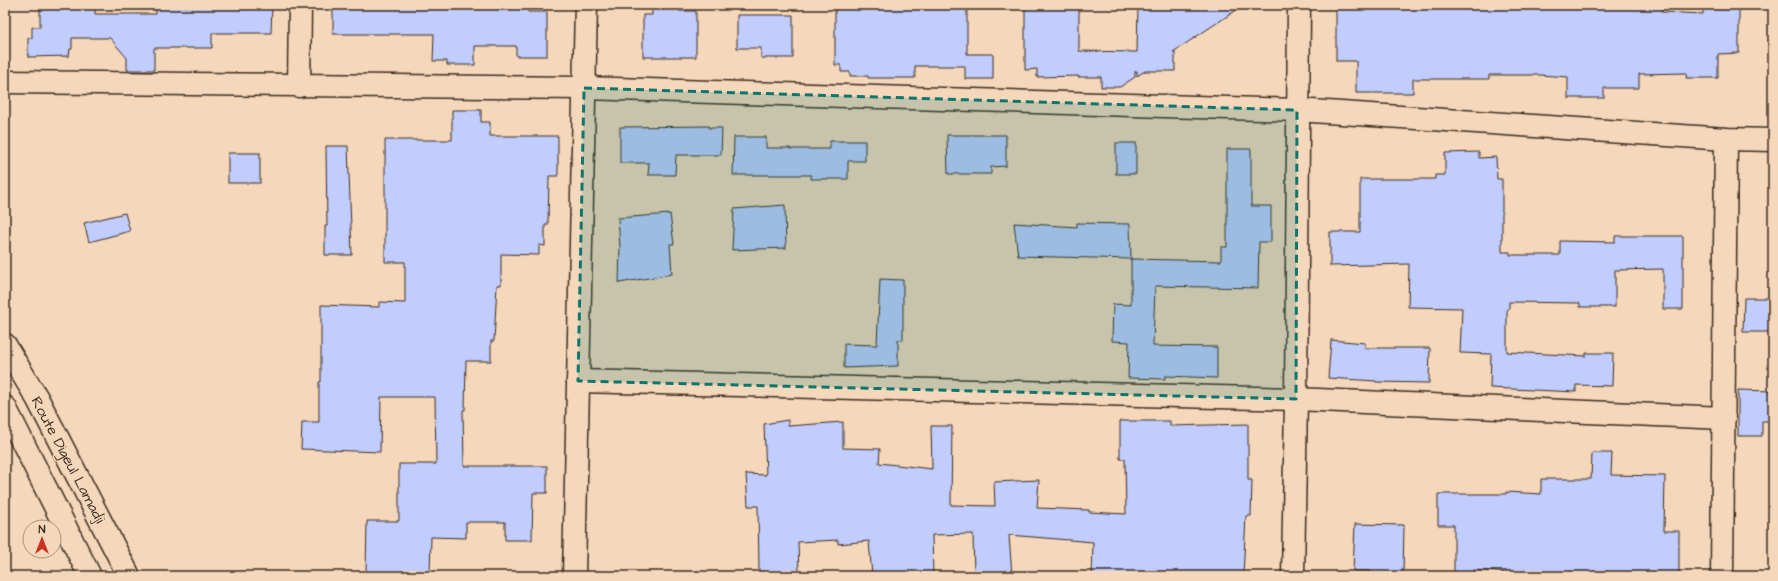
<svg xmlns="http://www.w3.org/2000/svg" width="1778" height="581" viewBox="0 0 1778 581" font-family="'Architects Daughter',sans-serif">
  <style>
    .building { fill: #c0cdfe; stroke: #3b2a1e }
    .lines { fill: none; stroke-linecap: round; stroke-linejoin: round }
    .minor-casing { stroke: #3b2a1e; stroke-width: 25 }
    .tertiary-casing { stroke: #3b2a1e; stroke-width: 25 }
    .secondary-casing { stroke: #3b2a1e; stroke-width: 25 }
    .minor { stroke: #f5d8bb; stroke-width: 22 }
    .tertiary { stroke: #f5d8bb; stroke-width: 22 }
    .secondary { stroke: #f5d8bb; stroke-width: 22 }
    .marked { fill: #0f766e; fill-opacity: 0.2; stroke: #0f766e; stroke-width: 3; stroke-dasharray: 8 5; stroke-linejoin: round }
    .labels { text-anchor: middle; dominant-baseline: central; stroke-width: 3; stroke-linejoin: round; paint-order: stroke }
    .street-label { font-size: 15px; fill: #3b2a1e; stroke: #f5d8bb }
  </style>
  <rect width="100%" height="100%" fill="#f5d8bb"/>
  <filter id="ink" filterUnits="userSpaceOnUse"><feTurbulence type="fractalNoise" baseFrequency=".025" numOctaves="2"/><feDisplacementMap in="SourceGraphic" scale="8" xChannelSelector="R" yChannelSelector="G"/><feConvolveMatrix kernelMatrix="1 2 1 2 8 2 1 2 1" color-interpolation-filters="sRGB"/></filter>
  <g filter="url(#ink)">
    <g class="building">
      <path d="M40 5H95V14H156V6L272 7 271 33H212V48H154V70H127V58L110 38H72V49H70L69 56 28 57V38H32V27H40Z"/>
      <path d="M333 5H528V12H547V56H516V46H475V65H447V61H433L434 34H333Z"/>
      <path d="M652 5H679V11H696V57H643V15H652Z"/>
      <path d="M835 5H967V54H993V79H965V66H915V78H868V76H850V72H841V65H835Z"/>
      <path d="M1025 5H1079V51L1137 52 1138 5H1244L1173 52H1175V71H1145L1137 76V71H1135V77L1120 87H1101V77H1078V76L1037 77V69L1025 70Z"/>
      <path d="M1336 5H1662V12L1703 14V9H1739V53L1718 54V78H1686L1687 73 1639 74V88H1604V98H1568V77L1540 75H1489V79H1413V93H1356V61H1336Z"/>
      <path d="M737 15H793V58H761V48H737Z"/>
      <path d="M452 110H481V122H490V136H558V176H549L548 225H545V246L539 245V255L501 254V285H497L494 341H491V361H466L465 410H463L464 466H547V493H533L532 540H505V522H466V538L431 537 430 574 366 573 367 521H399V464H436L435 397H381L380 452 301 449 302 422H319V382H321V305L379 307V302L405 303V262H385V140H452Z"/>
      <path d="M709 126V128H722L721 155H676L675 175H648L649 163H620V127Z"/>
      <path d="M947 135H1006V166L991 167V174H948Z"/>
      <path d="M734 137H766V148H790V149H830V141H865V161H848V179H811V175H733Z"/>
      <rect x="1116" y="143" width="20" height="31"/>
      <path d="M326 146H348L352 255H325V226H327Z"/>
      <path d="M1227 149H1251V206H1271V242H1259L1258 288 1155 286 1153 346 1217 347V378L1165 376V379L1128 378 1129 342 1112 341 1113 304 1131 305V259L1221 261V247H1227Z"/>
      <path d="M1479 152V158L1496 157 1497 179H1502V252H1510V255H1560V241L1615 242V236H1683V309H1663V269L1615 270V307H1580V303L1509 302V309H1507V352L1586 356V353H1613L1612 386 1576 385V392L1490 388 1491 354 1460 353 1462 308 1408 307 1409 264 1330 266V232H1360V179H1435V175H1445V153Z"/>
      <rect x="228" y="153" width="32" height="30"/>
      <path d="M785 205 786 248 732 250 734 209Z"/>
      <path d="M125 213 130 231 89 242 84 223Z"/>
      <path d="M670 214 674 244H670L672 274 619 283 620 246 618 218Z"/>
      <path d="M1014 223 1077 227V223L1130 224 1131 259 1018 256Z"/>
      <path d="M880 279 903 280V340H898V366L844 368V344L877 345Z"/>
      <path d="M1744 298H1773L1772 332H1743Z"/>
      <path d="M1331 340 1365 343V348H1430L1429 383 1376 382V381L1328 378Z"/>
      <path d="M1738 390 1773 391V421H1762V436H1738Z"/>
      <path d="M788 420V426L843 422V448L880 449 879 463 932 469 931 426H952L951 505 995 506 994 482 1039 480 1037 508 1089 510V512L1126 514 1125 459H1120V421H1170V426L1248 424V480H1252L1251 516H1246L1243 576H1092L1093 542 1009 535 1012 576H974L973 534 932 535 933 576H872L869 541 838 544V540L798 542 799 573 759 572 758 506H748L746 474 766 475 764 424Z"/>
      <path d="M1592 453H1612L1611 475 1665 476 1664 531H1679V576H1531V575L1474 570 1473 576H1454V525H1438V494H1506V492L1541 494V479H1591Z"/>
      <path d="M1355 524 1404 525 1403 576H1369V571H1353Z"/>
    </g>
    <g class="lines">
      <g class="minor-casing">
        <g id="minor">
          <path d="M299 86 300 5"/>
          <path d="M578 381 1296 399 1724 418"/>
          <path d="M574 576 586 5"/>
          <path d="M1293 576 1296 399 1299 5"/>
          <path d="M1722 576 1726 139"/>
        </g>
      </g>
      <g class="tertiary-casing">
        <path id="tertiary" d="M5 82 584 88 1297 110 1726 139 1773 140"/>
      </g>
      <g class="secondary-casing">
        <g id="secondary">
          <path d="M5 345 37 398 129 576"/>
          <path d="M5 407 90 576"/>
        </g>
      </g>
      <use href="#minor" class="minor"/>
      <use href="#tertiary" class="tertiary"/>
      <use href="#secondary" class="secondary"/>
    </g>
  </g>
  <path class="marked" d="M584 88 1297 110 1296 399 578 381Z"/>
  <g class="labels">
    <g class="street-label">
      <text transform="translate(68 460) rotate(62)">Route Digeul Lamadji</text>
    </g>
  </g>
  <rect width="1778" height="581" fill="none" stroke="#f5d8bb" stroke-width="20"/>
  <rect x="10" y="10" width="1758" height="561" fill="none" stroke="#3b2a1e" stroke-width="1.5" filter="url(#ink)"/>
  <g transform="translate(42 539)"><circle r="19" fill="#f5d8bb" stroke="#ab927c"/>
  <path d="M0-3L7 15L0 10L-7 15Z" fill="#c8321e"/>
  <text y="-6" font-size="11" font-weight="bold" text-anchor="middle" fill="#3b2a1e">N</text>
  </g>
</svg>
